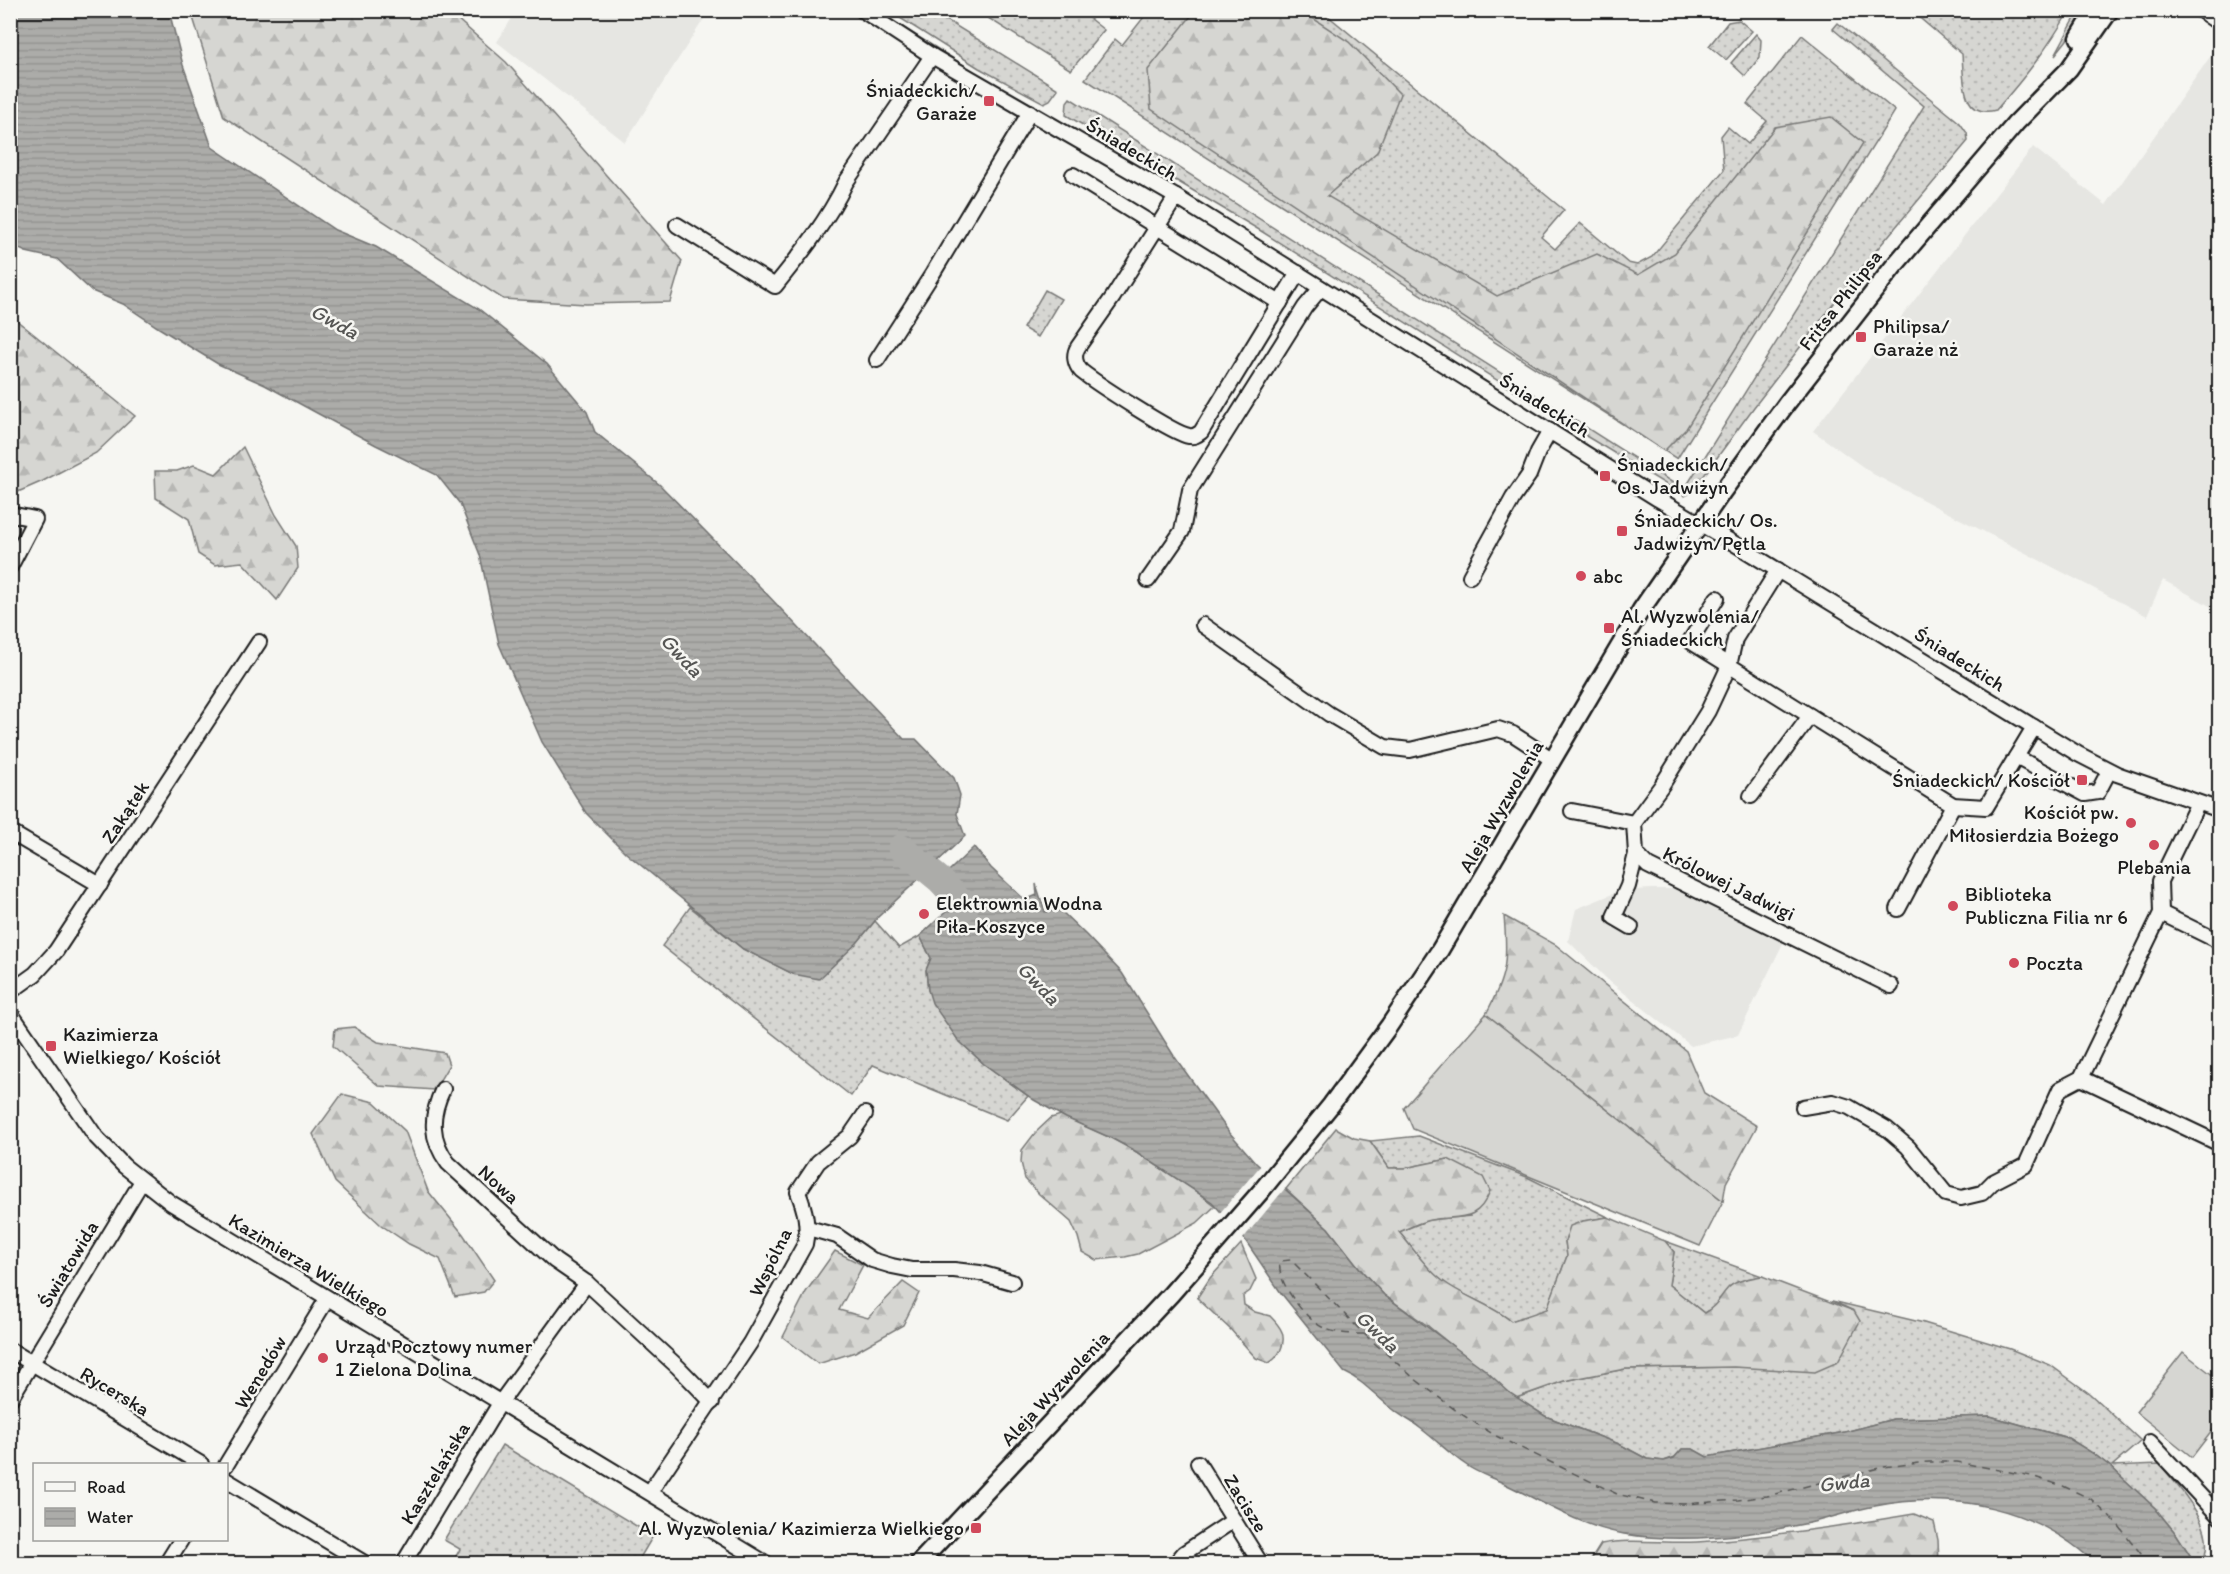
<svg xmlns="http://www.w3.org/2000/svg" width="2230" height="1574" viewBox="0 0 2230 1574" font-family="Itim,sans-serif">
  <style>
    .built { fill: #e6e6e2 }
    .grass { fill: url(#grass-dots); stroke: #797977; stroke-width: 1.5 }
    .forest { fill: url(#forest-firs); stroke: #797977; stroke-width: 1.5 }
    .garden { fill: #d6d6d2; stroke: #797977; stroke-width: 1.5 }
    .water { fill: url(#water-rules); stroke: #727271; stroke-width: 1.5 }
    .pier { fill: #f6f6f2 }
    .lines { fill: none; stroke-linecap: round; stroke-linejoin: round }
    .river { stroke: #acaca9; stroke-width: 27 }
    .ferry { stroke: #565654; stroke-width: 1.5; stroke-dasharray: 8 6; stroke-linecap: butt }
    .minor-casing { stroke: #1c1c1c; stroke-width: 18 }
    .tertiary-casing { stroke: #1c1c1c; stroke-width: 21 }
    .minor { stroke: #f6f6f2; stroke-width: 14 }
    .tertiary { stroke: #f6f6f2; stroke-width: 16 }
    .poi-dot { fill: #d1495b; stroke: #f6f6f2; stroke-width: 2 }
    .labels { text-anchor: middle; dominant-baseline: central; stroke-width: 5; stroke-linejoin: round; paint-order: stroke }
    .poi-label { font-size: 20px; fill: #1c1c1c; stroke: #f6f6f2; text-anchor: start }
    .street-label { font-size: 20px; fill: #1c1c1c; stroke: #f6f6f2 }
    .water-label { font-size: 21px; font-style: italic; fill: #565654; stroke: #f6f6f2 }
  </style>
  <defs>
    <pattern id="grass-dots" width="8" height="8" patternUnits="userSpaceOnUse" patternTransform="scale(1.5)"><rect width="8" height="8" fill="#d6d6d2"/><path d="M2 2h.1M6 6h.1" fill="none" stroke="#b7b7b4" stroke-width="1.8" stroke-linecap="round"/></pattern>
    <pattern id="forest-firs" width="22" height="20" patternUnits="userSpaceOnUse" patternTransform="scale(1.5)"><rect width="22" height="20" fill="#d6d6d2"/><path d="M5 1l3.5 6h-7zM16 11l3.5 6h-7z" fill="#b7b7b4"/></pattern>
    <pattern id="water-rules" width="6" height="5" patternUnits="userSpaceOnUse" patternTransform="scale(1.5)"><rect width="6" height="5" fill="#acaca9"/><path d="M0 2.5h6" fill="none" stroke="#939391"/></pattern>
  </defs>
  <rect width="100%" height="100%" fill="#f6f6f2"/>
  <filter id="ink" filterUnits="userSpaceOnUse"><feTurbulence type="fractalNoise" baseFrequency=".0167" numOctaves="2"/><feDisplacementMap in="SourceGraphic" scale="12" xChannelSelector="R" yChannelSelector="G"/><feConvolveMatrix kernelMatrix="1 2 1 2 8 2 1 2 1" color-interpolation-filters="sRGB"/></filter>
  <g filter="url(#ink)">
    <g class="built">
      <path d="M508 11H709L625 142 497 42 514 15Z"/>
      <path d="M2219 44V611L2163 580 2147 616 1873 474 1813 431 2033 147 2106 205Z"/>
      <path d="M1651 889H1677L1785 939 1738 1035 1691 1046 1609 981 1568 941 1576 909 1620 891Z"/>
    </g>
    <g class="grass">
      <path d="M1916 10H2069V11C2048 48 2025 77 1996 110 1960 119 1964 78 1962 54L1914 13Z"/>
      <path d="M874 11H877L1002 89 1035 106H1031L978 77Z"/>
      <path d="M889 11H932L1058 89 1050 100 1044 103 979 68Z"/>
      <path d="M977 11H1080L1104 30 1071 70Z"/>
      <path d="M1146 11H1322L1564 210 1541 237 1555 249 1580 223 1628 263 1637 265 1652 257 1724 170 1721 136 1728 127 1748 144 1767 121 1747 104 1802 35 1895 111 1677 459 1085 79 1115 39 1122 45 1144 17Z"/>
      <path d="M2079 11H2090L2055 55Z"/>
      <path d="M1739 20 1752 31 1726 60 1709 46 1728 22Z"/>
      <path d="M1838 23 1960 123 1967 133 1968 141 1858 272 1754 407 1692 492 1685 496 1576 430 1261 231 1066 115 1067 102 1070 98 1684 490 1924 106 1833 29Z"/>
      <path d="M1756 34 1761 40 1760 57 1745 76 1731 63Z"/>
      <path d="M1045 290 1061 299 1038 337 1023 328Z"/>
      <path d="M690 907 743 949 793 974 857 943 875 921 899 948 920 936 931 958 926 970 928 990 958 1040 984 1064 1028 1096 1007 1120 873 1065 851 1096 662 946Z"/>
      <path d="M1419 1136 1527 1177 1608 1217 1583 1221 1565 1241 1567 1256 1547 1310 1511 1321C1490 1304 1464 1297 1442 1281 1427 1270 1412 1247 1399 1232L1428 1220 1470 1216 1448 1159 1405 1168H1389L1370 1141Z"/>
      <path d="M1665 1241 1762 1276 1746 1279 1730 1286 1715 1307 1704 1313 1669 1285 1674 1252Z"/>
      <path d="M1832 1301 1924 1323 2010 1349 2050 1365 2090 1394 2141 1441 2112 1466 2160 1464C2180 1490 2220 1528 2202 1563H2195L2177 1535 2155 1508 2111 1467 2094 1454 2068 1438 1990 1416 1893 1419 1845 1432 1707 1457 1693 1449H1682L1675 1457 1664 1461 1647 1459 1619 1444 1545 1416 1516 1398 1564 1381 1625 1369 1734 1367 1854 1311Z"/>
      <path d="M502 1445 653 1536 637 1563H452L460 1549 444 1540Z"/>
    </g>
    <g class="forest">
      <path d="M191 11H448L506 62 682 261 670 302 586 304 503 299 224 117Z"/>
      <path d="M1195 11H1302L1349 42 1400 94 1377 152 1327 196 1497 296 1597 254 1638 275 1675 253 1775 127 1831 117 1863 143 1686 429 1664 451 1151 109 1148 70Z"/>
      <path d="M10 315 135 416 96 453 43 481 11 495Z"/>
      <path d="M243 447 276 515 296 546 298 568 277 600 242 562 215 565 198 554 189 519 156 498 155 471H177L194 465 216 474Z"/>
      <path d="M1504 916 1556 945 1686 1051 1704 1093 1757 1126 1726 1183 1723 1201 1486 1014C1507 975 1508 960 1504 916Z"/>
      <path d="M354 1027 378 1042 445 1053 449 1065 434 1090 379 1086 333 1046 335 1029Z"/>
      <path d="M342 1094 374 1102 405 1131 428 1191 463 1234 494 1280 484 1292 455 1297 440 1259 409 1244 381 1225 335 1182 313 1134Z"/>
      <path d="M1061 1115 1111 1138 1135 1151 1193 1189 1215 1206 1197 1223 1138 1254 1125 1257 1096 1260 1082 1252 1078 1237 1071 1222 1039 1194 1025 1179 1021 1162 1022 1150 1035 1133 1051 1118Z"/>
      <path d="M1336 1128 1354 1138 1370 1141 1389 1168H1405L1448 1159 1483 1177 1490 1191C1477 1224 1459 1215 1430 1220 1420 1222 1408 1228 1399 1232 1412 1247 1427 1270 1443 1281 1464 1297 1490 1304 1511 1321L1547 1309 1567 1256 1565 1241 1570 1226 1583 1221 1608 1217 1665 1241 1674 1252 1669 1285 1704 1313C1718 1305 1718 1299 1728 1288 1736 1280 1751 1278 1762 1276L1854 1311 1860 1321 1838 1362 1815 1372 1734 1367 1625 1369 1564 1381 1516 1398 1428 1326 1384 1295 1361 1270 1328 1228 1286 1189Z"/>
      <path d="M1241 1244 1256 1279 1250 1291 1243 1296 1244 1305 1255 1312 1270 1316C1274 1320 1280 1327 1282 1332 1286 1344 1279 1357 1269 1363L1256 1358 1231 1330 1197 1298 1210 1278Z"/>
      <path d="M835 1251 863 1265 839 1310 868 1318 903 1282 919 1293 903 1325 855 1352 818 1364 783 1337 806 1292Z"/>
      <path d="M1914 1514 1934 1522 1938 1540 1939 1563H1589L1601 1544C1633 1538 1665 1544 1697 1542 1770 1537 1842 1526 1914 1514Z"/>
    </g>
    <g class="garden">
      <path d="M1486 1014 1723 1201 1700 1246 1413 1129 1404 1108Z"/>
      <path d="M2183 1352 2219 1380V1422L2192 1457 2136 1412Z"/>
    </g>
    <g class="water">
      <path d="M11 10 169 11 183 65 212 147 335 230 376 247 479 309 547 364 587 412 595 432 660 485 762 589 904 739H916L954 778 960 795 957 814 965 836 878 917 857 943 819 979 793 974 743 949 626 853 586 813 542 742 499 644 480 555 460 504 437 475 376 445 265 385 218 364 159 328 123 304 92 291 57 259 26 252 11 245Z"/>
      <path d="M974 847 991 868 1025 900 1037 895 1036 884 1045 912 1052 911 1051 906H1056L1086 935 1122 973 1174 1056 1229 1132 1256 1163 1328 1228 1361 1270 1384 1295 1484 1369 1510 1393 1545 1416 1619 1444 1647 1459 1664 1461 1674 1458 1682 1449H1693L1707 1457 1845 1432 1893 1419 1990 1416 2068 1438 2094 1454 2111 1467 2155 1508 2177 1535 2195 1563H2095C2035 1507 1955 1491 1875 1506 1853 1510 1831 1518 1809 1523 1749 1535 1686 1544 1624 1534 1582 1527 1545 1503 1507 1485 1494 1478 1478 1474 1466 1465 1450 1454 1436 1440 1420 1428 1412 1421 1402 1417 1394 1410 1376 1397 1364 1381 1344 1372L1281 1293 1243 1237 1212 1202 1135 1151 1111 1138 1066 1118 1034 1100 984 1064 958 1040 932 1003 928 990 926 970 931 958 920 936 951 907 932 887Z"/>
    </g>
    <path class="pier" d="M1262 1164 1287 1186 1242 1240 1218 1215Z"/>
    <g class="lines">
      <path class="river" d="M901 848 940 880 965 907"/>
      <path class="ferry" d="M1364 1334C1350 1334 1335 1334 1322 1327 1306 1320 1273 1278 1281 1261L1291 1260 1364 1334 1415 1379 1458 1412 1496 1436 1617 1494 1655 1503 1684 1504 1738 1500 1767 1496 1883 1467 1929 1462H1957L2031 1476 2063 1486 2091 1499 2119 1526 2149 1564"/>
      <g class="minor-casing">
        <g id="minor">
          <path d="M862 10 932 56 1176 197 1658 499 1735 544 2078 754 2117 774 2220 810"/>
          <path d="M2200 10 2220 24"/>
          <path d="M1073 175 1280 303"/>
          <path d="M1176 197 1113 297 1078 347C1073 355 1075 364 1081 371 1096 383 1174 434 1189 436 1194 437 1197 435 1201 432L1298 273"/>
          <path d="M677 225 775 286C801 254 828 220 846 182L932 56"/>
          <path d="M877 360 933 273 1030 112"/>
          <path d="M10 514 35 519 10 567"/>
          <path d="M1470 576 1513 498 1529 475 1538 452 1550 431"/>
          <path d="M1148 580 1182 531 1190 490 1305 307 1321 288"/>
          <path d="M1717 598 1690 641 1953 805 1986 807 2034 727"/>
          <path d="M1203 625 1329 714 1385 747 1410 750 1498 729 1513 734 1553 760"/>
          <path d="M2016 757 2085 794 2098 792 2109 771"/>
          <path d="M1751 796 1810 716"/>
          <path d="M1572 811 1634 823 1636 854 1648 866 1891 986"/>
          <path d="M1634 823 1662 785 1708 711 1729 666 1735 639 1778 570"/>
          <path d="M10 832 100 885"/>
          <path d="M1898 909 1953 805"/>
          <path d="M2161 913 2220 942"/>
          <path d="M1631 927 1614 917 1628 886 1636 854"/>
          <path d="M10 992 35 974 56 951 259 642"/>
          <path d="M10 1012 96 1137 124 1166 171 1203 767 1564"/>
          <path d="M2081 1078 2220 1144"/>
          <path d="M443 1089C430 1116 430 1139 448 1163L555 1261 587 1283 678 1367 712 1402"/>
          <path d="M1803 1107 1833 1102 1849 1107 1887 1129 1908 1147 1946 1194 1961 1198 1982 1193 1993 1182 2026 1165 2060 1089 2081 1078 2161 913 2160 881 2198 803"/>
          <path d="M808 1228 837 1236 872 1260 892 1266 912 1270H954L980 1273 1012 1282"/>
          <path d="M10 1350 201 1464"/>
          <path d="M10 1399 142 1181"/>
          <path d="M2150 1442 2220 1517"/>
          <path d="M1198 1463 1261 1564"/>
          <path d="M226 1465 327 1299"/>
          <path d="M226 1480 366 1564"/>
          <path d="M650 1492 750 1343 805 1244C809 1225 805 1210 798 1192L818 1162 850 1136 865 1114"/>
          <path d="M166 1564 181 1540"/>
          <path d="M403 1564 500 1403 587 1283"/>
          <path d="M1175 1564 1184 1553 1234 1520"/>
        </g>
      </g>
      <g class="tertiary-casing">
        <g id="tertiary">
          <path d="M2079 38 2096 10"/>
          <path d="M918 1564 1171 1294 1262 1190 1331 1105 1389 1026 1440 950 1641 610 1723 491 1787 403 1894 266 2016 123 2069 69 2110 10"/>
        </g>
      </g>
      <use href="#minor" class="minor"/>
      <use href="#tertiary" class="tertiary"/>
    </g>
  </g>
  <g class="poi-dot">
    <rect x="983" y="95" width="12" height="12" rx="3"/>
    <rect x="1855" y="331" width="12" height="12" rx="3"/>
    <rect x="1599" y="470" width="12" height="12" rx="3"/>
    <rect x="1616" y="525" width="12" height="12" rx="3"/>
    <circle cx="1581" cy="576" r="6"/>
    <rect x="1603" y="622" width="12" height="12" rx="3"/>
    <rect x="2076" y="774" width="12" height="12" rx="3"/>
    <circle cx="2131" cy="823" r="6"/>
    <circle cx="2154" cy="845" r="6"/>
    <circle cx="1953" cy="906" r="6"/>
    <circle cx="924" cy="914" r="6"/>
    <circle cx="2014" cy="963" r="6"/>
    <rect x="45" y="1040" width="12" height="12" rx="3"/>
    <circle cx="323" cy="1358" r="6"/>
    <rect x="970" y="1522" width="12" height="12" rx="3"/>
  </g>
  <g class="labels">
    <g class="poi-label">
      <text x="977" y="90" text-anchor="end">Śniadeckich/<tspan x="977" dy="23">Garaże</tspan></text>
      <text x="1873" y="326">Philipsa/<tspan x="1873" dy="23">Garaże nż</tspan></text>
      <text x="1617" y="464">Śniadeckich/<tspan x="1617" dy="23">Os. Jadwiżyn</tspan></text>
      <text x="1634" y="520">Śniadeckich/ Os.<tspan x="1634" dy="23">Jadwiżyn/Pętla</tspan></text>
      <text x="1593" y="576">abc</text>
      <text x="1621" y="616">Al. Wyzwolenia/<tspan x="1621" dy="23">Śniadeckich</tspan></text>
      <text x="2070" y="780" text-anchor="end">Śniadeckich/ Kościół</text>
      <text x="2119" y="812" text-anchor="end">Kościół pw.<tspan x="2119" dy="23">Miłosierdzia Bożego</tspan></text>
      <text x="2154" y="867" text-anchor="middle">Plebania</text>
      <text x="1965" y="894">Biblioteka<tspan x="1965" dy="23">Publiczna Filia nr 6</tspan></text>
      <text x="936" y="903">Elektrownia Wodna<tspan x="936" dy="23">Piła-Koszyce</tspan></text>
      <text x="2026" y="963">Poczta</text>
      <text x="63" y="1034">Kazimierza<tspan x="63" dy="23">Wielkiego/ Kościół</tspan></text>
      <text x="335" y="1346">Urząd Pocztowy numer<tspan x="335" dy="23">1 Zielona Dolina</tspan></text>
      <text x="964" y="1528" text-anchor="end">Al. Wyzwolenia/ Kazimierza Wielkiego</text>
    </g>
    <g class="street-label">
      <text transform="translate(1132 149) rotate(31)">Śniadeckich</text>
      <text transform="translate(1840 300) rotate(-52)">Fritsa Philipsa</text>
      <text transform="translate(1545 405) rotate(32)">Śniadeckich</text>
      <text transform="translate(1960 659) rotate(32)">Śniadeckich</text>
      <text transform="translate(1501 806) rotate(-60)">Aleja Wyzwolenia</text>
      <text transform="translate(125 812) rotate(-57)">Zakątek</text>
      <text transform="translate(1729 883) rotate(26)">Królowej Jadwigi</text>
      <text transform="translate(499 1184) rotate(42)">Nowa</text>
      <text transform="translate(770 1262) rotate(-64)">Wspólna</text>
      <text transform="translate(68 1264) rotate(-59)">Światowida</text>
      <text transform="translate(309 1265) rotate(31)">Kazimierza Wielkiego</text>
      <text transform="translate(260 1372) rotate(-59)">Wenedów</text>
      <text transform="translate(1055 1388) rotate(-47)">Aleja Wyzwolenia</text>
      <text transform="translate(115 1391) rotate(31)">Rycerska</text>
      <text transform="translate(435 1473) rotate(-59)">Kasztelańska</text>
      <text transform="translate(1246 1503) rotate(58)">Zacisze</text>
    </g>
    <g class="water-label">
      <text transform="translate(335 321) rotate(29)">Gwda</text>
      <text transform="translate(682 655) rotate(47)">Gwda</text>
      <text transform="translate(1039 983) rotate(46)">Gwda</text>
      <text transform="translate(1378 1331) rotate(44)">Gwda</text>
      <text transform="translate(1844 1482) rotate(-6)">Gwda</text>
    </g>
  </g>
  <rect width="2230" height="1574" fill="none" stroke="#f6f6f2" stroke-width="36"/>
  <rect x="18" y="18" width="2194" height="1538" fill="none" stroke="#1c1c1c" stroke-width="2" filter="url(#ink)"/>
  <rect x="33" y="1463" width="195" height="78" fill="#f6f6f2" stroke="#9f9f9c" stroke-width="1.5"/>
  <rect x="45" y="1482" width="30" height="9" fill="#f6f6f2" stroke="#9f9f9c" stroke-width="1.5"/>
  <text x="87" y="1493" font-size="18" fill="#1c1c1c">Road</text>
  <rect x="45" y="1508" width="30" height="18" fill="url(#water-rules)" stroke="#9f9f9c" stroke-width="1.5"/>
  <text x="87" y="1523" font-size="18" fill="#1c1c1c">Water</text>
</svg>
